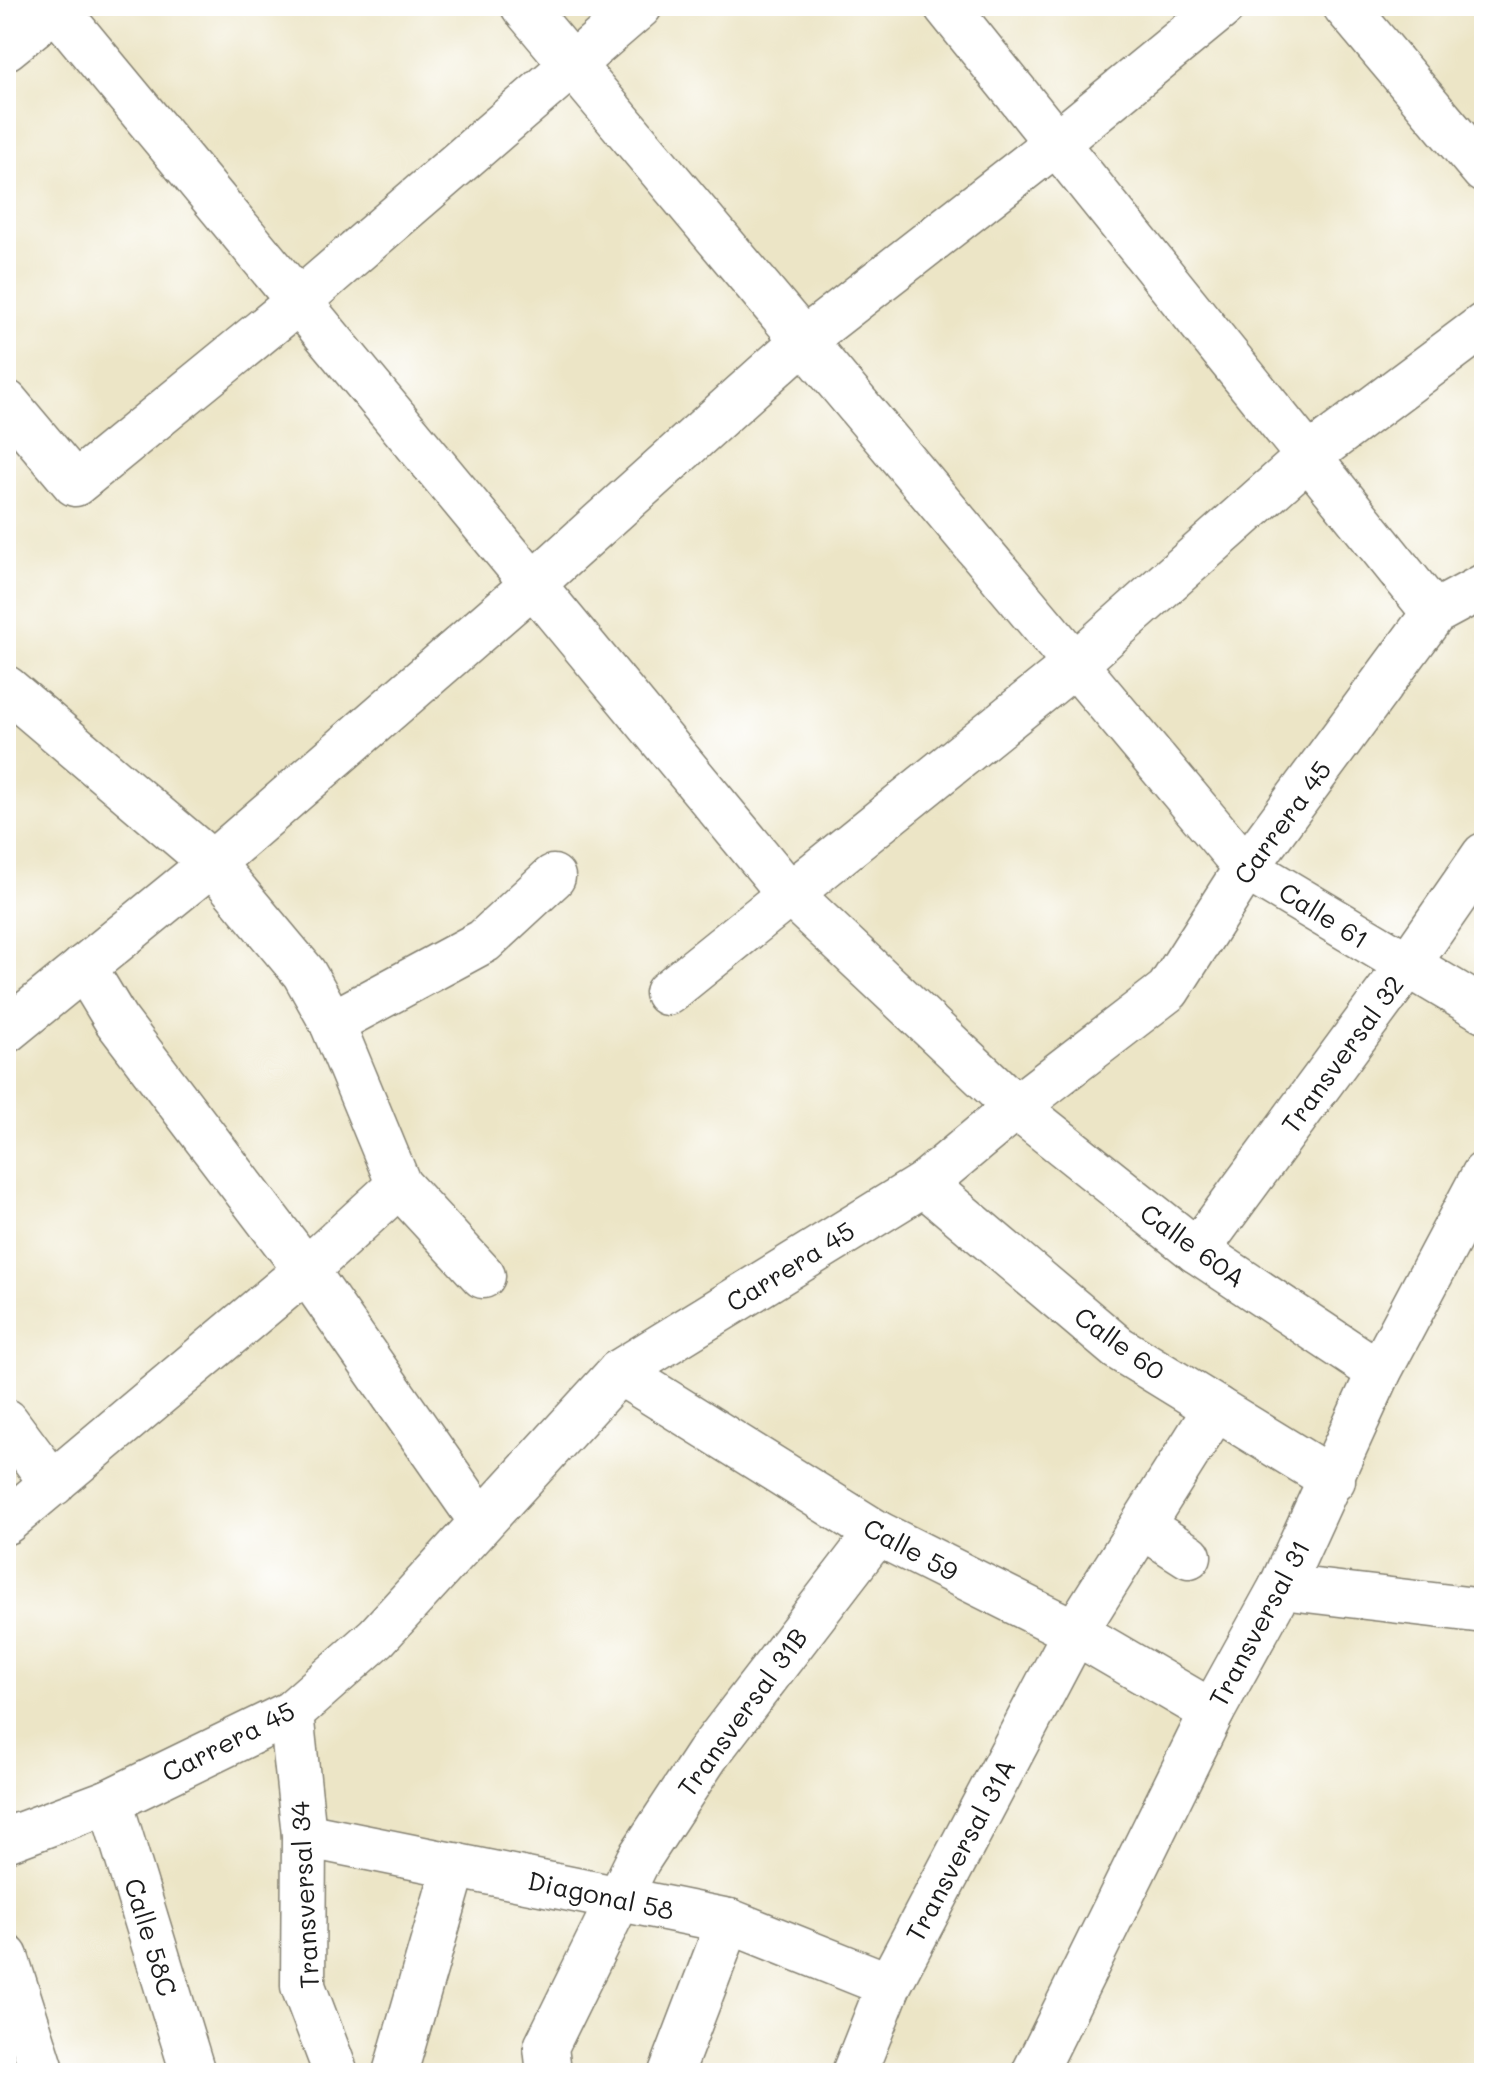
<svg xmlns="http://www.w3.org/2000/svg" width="1490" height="2079" viewBox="0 0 1490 2079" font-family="Mali,sans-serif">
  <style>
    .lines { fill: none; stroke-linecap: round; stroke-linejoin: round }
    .minor-casing { stroke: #848071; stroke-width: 47 }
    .minor { stroke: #fff; stroke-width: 44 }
    .labels { text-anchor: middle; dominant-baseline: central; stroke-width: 6; stroke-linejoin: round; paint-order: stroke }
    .street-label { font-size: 26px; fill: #1c1c1c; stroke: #fff }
  </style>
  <rect width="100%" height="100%" fill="#fff"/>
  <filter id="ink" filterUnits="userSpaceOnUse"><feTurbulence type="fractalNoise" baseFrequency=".0125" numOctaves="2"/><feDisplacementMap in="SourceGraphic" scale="16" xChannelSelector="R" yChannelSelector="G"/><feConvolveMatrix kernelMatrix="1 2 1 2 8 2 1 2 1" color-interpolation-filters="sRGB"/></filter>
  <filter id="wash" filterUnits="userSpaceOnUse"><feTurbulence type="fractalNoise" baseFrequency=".006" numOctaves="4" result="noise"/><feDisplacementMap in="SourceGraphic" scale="32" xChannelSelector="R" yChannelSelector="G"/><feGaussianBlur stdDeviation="1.8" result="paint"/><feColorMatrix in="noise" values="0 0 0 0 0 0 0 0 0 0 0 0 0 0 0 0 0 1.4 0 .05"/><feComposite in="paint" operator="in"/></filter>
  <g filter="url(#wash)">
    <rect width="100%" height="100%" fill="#ece5c6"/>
  </g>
  <g filter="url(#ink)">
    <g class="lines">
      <g class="minor-casing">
        <g id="minor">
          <path d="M54 6 788 892 1016 1107 1197 1251 1379 1372"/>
          <path d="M523 6 1246 868 1484 1010"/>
          <path d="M946 6 1434 613"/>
          <path d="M1345 6 1484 171"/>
          <path d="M6 48 58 6"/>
          <path d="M6 402 75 484 299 301 640 6"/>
          <path d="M6 688 212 863 304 973 332 1023 399 1185 483 1276"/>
          <path d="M84 967 116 1020 306 1270 481 1521"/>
          <path d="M667 993 1074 665 1308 457 1484 325"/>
          <path d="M332 1023 484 941 553 877"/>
          <path d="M6 1031 212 863 533 584 805 339 1055 144 1223 6"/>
          <path d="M924 1184 1118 1348 1333 1480"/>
          <path d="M1197 1251 1407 966 1484 855"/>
          <path d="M619 1372 877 1533 1075 1632 1212 1712"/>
          <path d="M6 1421 53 1484"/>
          <path d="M6 1522 306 1270 399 1185"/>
          <path d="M1142 1526 1189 1556"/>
          <path d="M1281 1587 1484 1611"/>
          <path d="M291 1713 304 1835 303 1986 336 2073"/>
          <path d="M110 1801 193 2073"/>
          <path d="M304 1835 729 1921 889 1985"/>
          <path d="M6 1840 110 1801 291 1713 377 1637 619 1372 924 1184 1016 1107 1168 990 1246 868 1434 613 1484 586"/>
          <path d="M6 1957 43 2073"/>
          <path d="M395 2073 455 1865"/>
          <path d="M549 2073 546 2047 638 1860 707 1755 877 1533"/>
          <path d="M671 2073 729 1921"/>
          <path d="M854 2073 889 1985 1075 1632 1216 1408"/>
          <path d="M1034 2073 1212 1712 1281 1587 1379 1372 1484 1174"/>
        </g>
      </g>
      <use href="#minor" class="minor"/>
    </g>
  </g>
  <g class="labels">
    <g class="street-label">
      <text transform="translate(1282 822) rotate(-54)">Carrera 45</text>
      <text transform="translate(1324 915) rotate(32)">Calle 61</text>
      <text transform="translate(1342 1054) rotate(-54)">Transversal 32</text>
      <text transform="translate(1193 1245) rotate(36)">Calle 60A</text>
      <text transform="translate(790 1266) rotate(-32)">Carrera 45</text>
      <text transform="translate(1120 1343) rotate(36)">Calle 60</text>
      <text transform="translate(911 1549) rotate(28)">Calle 59</text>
      <text transform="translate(1259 1623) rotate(-62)">Transversal 31</text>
      <text transform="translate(742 1712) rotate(-54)">Transversal 31B</text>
      <text transform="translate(228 1741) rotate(-27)">Carrera 45</text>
      <text transform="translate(960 1850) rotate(-62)">Transversal 31A</text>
      <text transform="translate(304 1895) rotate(-93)">Transversal 34</text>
      <text transform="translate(601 1895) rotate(12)">Diagonal 58</text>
      <text transform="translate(151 1937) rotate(73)">Calle 58C</text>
    </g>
  </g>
  <rect width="1490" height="2079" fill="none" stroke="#fff" stroke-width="32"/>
</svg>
